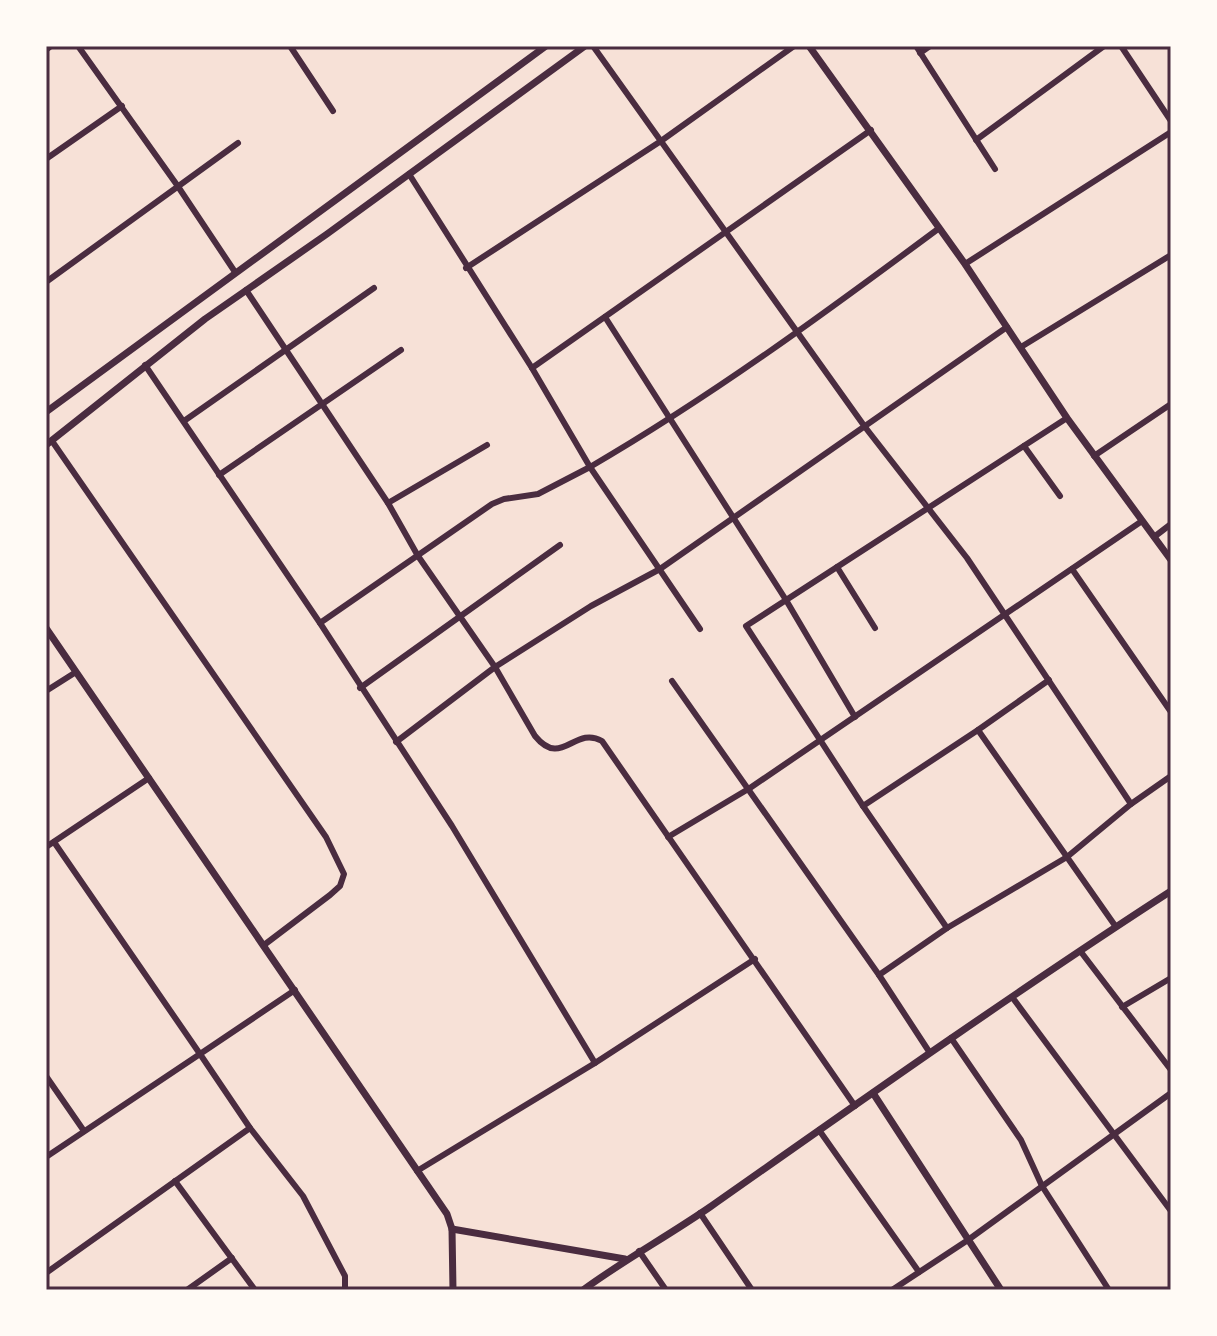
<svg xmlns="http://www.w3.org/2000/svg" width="1217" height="1336" viewBox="0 0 1217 1336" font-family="'PT Sans Narrow',sans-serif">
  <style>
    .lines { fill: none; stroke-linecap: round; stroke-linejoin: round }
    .minor { stroke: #4a2c40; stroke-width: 6 }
    .tertiary { stroke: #4a2c40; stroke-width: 7 }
    .neatline { fill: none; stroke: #4a2c40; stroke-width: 3 }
  </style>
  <rect width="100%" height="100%" fill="#f7e1d7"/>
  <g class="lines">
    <g class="minor">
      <path d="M78 46 177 185 235 272"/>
      <path d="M290 46 333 111"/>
      <path d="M593 46 865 427 967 558 1131 804 1171 776"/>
      <path d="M916 46 995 169"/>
      <path d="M1121 46 1171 121"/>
      <path d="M46 50 51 46"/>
      <path d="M920 53 930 46"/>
      <path d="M976 140 1104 46"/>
      <path d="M46 159 122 106"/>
      <path d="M409 174 532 368 590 467C712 396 825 313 938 229"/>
      <path d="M965 264 1171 132"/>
      <path d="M466 268 661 141 794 46"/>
      <path d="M46 282 238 143"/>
      <path d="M246 290 388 503 418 556 495 667 535 736C562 769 574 725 602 741L855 1106"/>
      <path d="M605 317 786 600 855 717"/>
      <path d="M1021 347 1171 255"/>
      <path d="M145 365 320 623 452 826 595 1063"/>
      <path d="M532 368 871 130"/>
      <path d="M184 421 374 288"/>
      <path d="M52 441 326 837 344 874 340 886 330 895 264 945"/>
      <path d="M1024 446 1060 496"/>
      <path d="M1094 456 1171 404"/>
      <path d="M219 475 401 350"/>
      <path d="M388 503 487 445"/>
      <path d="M1154 537 1171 524"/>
      <path d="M837 567 875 628"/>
      <path d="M1072 569 1171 712"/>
      <path d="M320 623 492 504 504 499 538 494 590 467 700 629"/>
      <path d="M672 681 879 975 930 1053"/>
      <path d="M360 688 560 545"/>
      <path d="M46 691 76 672"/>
      <path d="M978 730 1049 680"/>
      <path d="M396 742 495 667 591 606 660 569 1007 327"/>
      <path d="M863 806 978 730 1116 927"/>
      <path d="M668 837 750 788 1142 521"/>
      <path d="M46 847 149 778"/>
      <path d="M947 928 863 806 746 626 1067 418"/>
      <path d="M1081 952 1171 1070"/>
      <path d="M879 975 947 928 1067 857 1131 804"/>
      <path d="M295 990 200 1054 250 1128 303 1196 345 1276V1290"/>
      <path d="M1012 997 1171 1211"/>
      <path d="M1122 1007 1171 978"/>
      <path d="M951 1038 1021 1140 1042 1186 1109 1290"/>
      <path d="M46 1076 84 1131"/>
      <path d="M819 1130 919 1272"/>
      <path d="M46 1157 200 1054 54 842"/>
      <path d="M417 1171 595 1063 755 959"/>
      <path d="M175 1181 255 1290"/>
      <path d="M700 1213 752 1290"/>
      <path d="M639 1251 666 1290"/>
      <path d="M46 1273 250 1128"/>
      <path d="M187 1290 232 1258"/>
      <path d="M892 1290 968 1240 1171 1093"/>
    </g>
    <g class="tertiary">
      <path d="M809 46 965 264 1067 418 1171 560"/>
      <path d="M46 412 546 46"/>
      <path d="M46 445 205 319 327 234 585 46"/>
      <path d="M46 628 447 1214 452 1229 453 1290"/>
      <path d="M873 1093 1001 1290"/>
      <path d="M452 1229 625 1259"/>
      <path d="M583 1290C624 1260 668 1236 710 1207 862 1100 1015 992 1171 891"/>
    </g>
  </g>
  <rect width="1217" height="1336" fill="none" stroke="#fffaf5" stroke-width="96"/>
  <rect x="48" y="48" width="1121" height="1240" class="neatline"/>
</svg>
